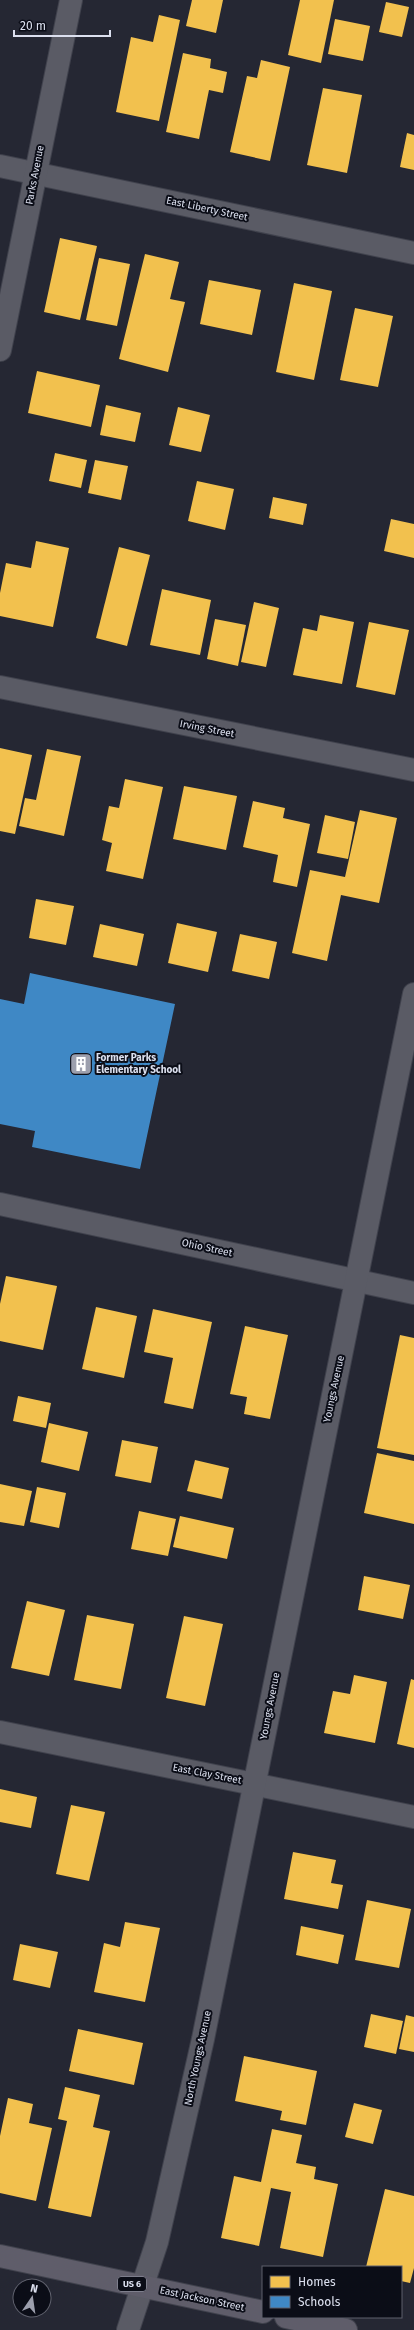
<svg xmlns="http://www.w3.org/2000/svg" width="414" height="2330" viewBox="0 0 414 2330" font-family="'Fira Sans',sans-serif">
  <style>
    .homes { fill: #f2c14e }
    .schools { fill: #3f88c5 }
    .lines { fill: none; stroke-linecap: round; stroke-linejoin: round }
    .minor-casing { stroke: #40424d; stroke-width: 24 }
    .major-casing { stroke: #40424d; stroke-width: 24 }
    .minor { stroke: #5a5b65; stroke-width: 22 }
    .major { stroke: #5f5d6a; stroke-width: 22 }
    .labels { text-anchor: middle; dominant-baseline: central; stroke-width: 4; stroke-linejoin: round; paint-order: stroke }
    .shield { fill: #0b0d17; stroke: #9da1ae; stroke-width: 1 }
    .shield-label { font-size: 9px; font-weight: bold; fill: #dce0ef }
    .street-label { font-size: 10px; fill: #dce0ef; stroke: #0b0d17 }
    .poi-label { font-size: 10px; font-weight: bold; fill: #dce0ef; stroke: #0b0d17; text-anchor: start }
  </style>
  <rect width="100%" height="100%" fill="#252733"/>
  <g class="homes">
    <path d="M192 0H223L216 33 186 26Z"/>
    <path d="M300 0H334L321 63 288 55Z"/>
    <path d="M386 2 409 7 402 37 379 32Z"/>
    <path d="M159 15 180 20 159 121 116 112 131 37 153 42Z"/>
    <path d="M335 19 370 26 363 61 328 54Z"/>
    <path d="M183 53 211 59 210 68 227 72 223 93 209 90 199 139 166 132Z"/>
    <path d="M261 60 290 67 270 161 230 152 247 76 257 78Z"/>
    <path d="M323 88 362 95 347 173 307 165Z"/>
    <path d="M407 133 414 135V170L400 167Z"/>
    <path d="M60 238 97 246 80 320 44 312Z"/>
    <path d="M145 254 179 262 170 299 185 302 168 372 119 359Z"/>
    <path d="M99 258 130 264 117 326 86 320Z"/>
    <path d="M209 280 261 290 252 335 200 324Z"/>
    <path d="M294 283 332 291 314 380 276 372Z"/>
    <path d="M355 308 393 316 378 387 340 380Z"/>
    <path d="M37 371 100 385 91 427 28 413Z"/>
    <path d="M106 405 141 413 135 442 100 435Z"/>
    <path d="M178 407 210 415 201 452 169 445Z"/>
    <path d="M55 453 87 460 81 488 49 481Z"/>
    <path d="M95 460 128 466 121 500 88 493Z"/>
    <path d="M197 481 234 489 225 530 188 521Z"/>
    <path d="M273 497 307 504 303 525 269 518Z"/>
    <path d="M391 519 414 524V558L384 551Z"/>
    <path d="M36 541 69 548 53 627 0 616V593L6 563 31 568Z"/>
    <path d="M119 547 150 555 127 646 96 638Z"/>
    <path d="M162 589 211 600 200 655 150 645Z"/>
    <path d="M254 602 279 608 266 667 241 662Z"/>
    <path d="M320 615 354 622 342 684 293 675 303 628 317 631Z"/>
    <path d="M215 619 246 625 238 666 207 659Z"/>
    <path d="M369 622 409 630 395 695 356 687Z"/>
    <path d="M0 748 32 755 15 834 0 831Z"/>
    <path d="M47 749 81 756 64 836 19 826 25 798 36 800Z"/>
    <path d="M125 779 163 787 143 879 106 871 112 843 102 840 109 806 119 808Z"/>
    <path d="M184 786 237 796 226 850 173 839Z"/>
    <path d="M253 801 285 808 283 818 310 824 297 887 273 882 278 855 243 847Z"/>
    <path d="M360 810 397 818 379 903 341 895 327 961 292 953 310 870 345 877Z"/>
    <path d="M325 815 355 822 348 859 317 853Z"/>
    <path d="M36 899 74 906 66 945 29 938Z"/>
    <path d="M177 923 217 932 208 972 168 963Z"/>
    <path d="M100 924 144 934 137 966 93 957Z"/>
    <path d="M240 934 277 942 269 979 232 971Z"/>
    <path d="M6 1276 57 1286 43 1350 0 1341V1304Z"/>
    <path d="M96 1307 137 1316 124 1378 82 1369Z"/>
    <path d="M153 1309 212 1322 193 1409 164 1403 173 1358 144 1352Z"/>
    <path d="M245 1326 288 1335 270 1419 244 1414 247 1397 230 1394Z"/>
    <path d="M400 1335 414 1338V1455L377 1448Z"/>
    <path d="M18 1396 51 1403 46 1428 13 1421Z"/>
    <path d="M49 1423 88 1432 79 1471 41 1462Z"/>
    <path d="M122 1440 158 1447 151 1483 115 1476Z"/>
    <path d="M377 1453 414 1461V1524L364 1513Z"/>
    <path d="M195 1460 229 1468 222 1499 187 1491Z"/>
    <path d="M0 1484 32 1491 24 1526 0 1522Z"/>
    <path d="M37 1487 66 1493 59 1528 30 1522Z"/>
    <path d="M139 1511 176 1519 168 1556 131 1549Z"/>
    <path d="M180 1516 234 1528 227 1559 173 1547Z"/>
    <path d="M364 1576 410 1585 403 1619 358 1610Z"/>
    <path d="M27 1601 65 1610 49 1676 11 1668Z"/>
    <path d="M87 1615 134 1624 121 1689 74 1680Z"/>
    <path d="M184 1616 223 1624 205 1706 166 1698Z"/>
    <path d="M354 1675 387 1682 375 1743 324 1733 333 1691 350 1694Z"/>
    <path d="M411 1679 414 1680V1748L397 1744Z"/>
    <path d="M0 1789 37 1797 31 1828 0 1822Z"/>
    <path d="M71 1805 105 1812 89 1881 56 1874Z"/>
    <path d="M293 1852 336 1860 331 1883 343 1885 338 1909 284 1899Z"/>
    <path d="M367 1900 411 1909 399 1968 355 1960Z"/>
    <path d="M125 1922 160 1928 145 2002 94 1992 104 1943 120 1947Z"/>
    <path d="M301 1926 344 1935 338 1964 296 1955Z"/>
    <path d="M20 1944 58 1952 50 1988 13 1980Z"/>
    <path d="M371 2014 403 2021 396 2054 364 2047Z"/>
    <path d="M406 2015 414 2017V2052L399 2049Z"/>
    <path d="M78 2029 143 2043 134 2085 69 2071Z"/>
    <path d="M244 2056 317 2071 306 2125 280 2120 282 2111 235 2101Z"/>
    <path d="M65 2087 100 2095 93 2127 110 2131 91 2217 48 2208 67 2121 58 2119Z"/>
    <path d="M8 2098 33 2104 29 2123 52 2128 36 2201 0 2193V2136Z"/>
    <path d="M354 2103 382 2110 373 2144 345 2137Z"/>
    <path d="M272 2129 302 2135 296 2163 316 2167 314 2179 338 2184 323 2257 280 2248 291 2192 271 2188 259 2246 221 2238 234 2176 261 2182Z"/>
    <path d="M385 2189 414 2196V2268L410 2283 401 2281V2267H366Z"/>
  </g>
  <path class="schools" d="M30 973 175 1004 140 1169 32 1147 35 1131 0 1124V999L24 1004Z"/>
  <g class="lines">
    <g class="minor-casing">
      <g id="minor">
        <path d="M0 166 414 253"/>
        <path d="M0 350 71 0"/>
        <path d="M0 687 414 770"/>
        <path d="M0 1204 414 1293"/>
        <path d="M0 1732 414 1817"/>
        <path d="M128 2330 157 2242 203 2039 414 994"/>
      </g>
    </g>
    <g class="major-casing">
      <g id="major">
        <path d="M0 2256 263 2312"/>
        <path d="M286 2317 346 2330"/>
      </g>
    </g>
    <use href="#minor" class="minor"/>
    <use href="#major" class="major"/>
  </g>
  <defs>
    <g id="building-square" transform="scale(1.15)"><rect x="-9" y="-9" width="18" height="18" rx="4" fill="#9c9fad" stroke="#0b0d17"/><path d="M-4-6H4V6H1V3H-1V6H-4ZM-2.5-4.3h1.7v1.8h-1.7ZM.8-4.3h1.7v1.8H.8ZM-2.5-1h1.7V.8h-1.7ZM.8-1h1.7V.8H.8Z" fill="#fff"/></g>
  </defs>
  <g fill-rule="evenodd">
    <use href="#building-square" x="81" y="1064"/>
  </g>
  <g class="labels">
    <rect class="shield" x="118" y="2277" width="28" height="14" rx="3"/>
    <g class="shield-label">
      <text x="132" y="2284">US 6</text>
    </g>
    <g class="street-label">
      <text transform="translate(35 175) rotate(-79)">Parks Avenue</text>
      <text transform="translate(207 209) rotate(12)">East Liberty Street</text>
      <text transform="translate(207 729) rotate(11)">Irving Street</text>
      <text transform="translate(207 1248) rotate(12)">Ohio Street</text>
      <text transform="translate(334 1389) rotate(-78)">Youngs Avenue</text>
      <text transform="translate(270 1706) rotate(-79)">Youngs Avenue</text>
      <text transform="translate(207 1774) rotate(11)">East Clay Street</text>
      <text transform="translate(198 2058) rotate(-78)">North Youngs Avenue</text>
      <text transform="translate(202 2299) rotate(12)">East Jackson Street</text>
    </g>
    <g class="poi-label">
      <text x="96" y="1058">Former Parks<tspan x="96" dy="12">Elementary School</tspan></text>
    </g>
  </g>
  <rect x="262" y="2266" width="140" height="52" fill="#0b0d17" stroke="#5f616d"/>
  <rect x="270" y="2276" width="20" height="12" fill="#f2c14e" stroke="#5f616d"/>
  <text x="298" y="2286" font-size="12" fill="#dce0ef">Homes</text>
  <rect x="270" y="2296" width="20" height="12" fill="#3f88c5" stroke="#5f616d"/>
  <text x="298" y="2306" font-size="12" fill="#dce0ef">Schools</text>
  <g transform="translate(32 2298) rotate(13)"><circle r="19" fill="#0b0d17" stroke="#5f616d"/>
  <path d="M0-3L7 15L0 10L-7 15Z" fill="#9c9fad"/>
  <text y="-6" font-size="11" font-weight="bold" text-anchor="middle" fill="#dce0ef">N</text>
  </g>
  <path d="M14 30v6h96v-6" fill="none" stroke="#dce0ef" stroke-width="2"/>
  <text x="20" y="30" font-size="12" fill="#dce0ef" stroke="#0b0d17" stroke-width="3" paint-order="stroke">20 m</text>
</svg>
